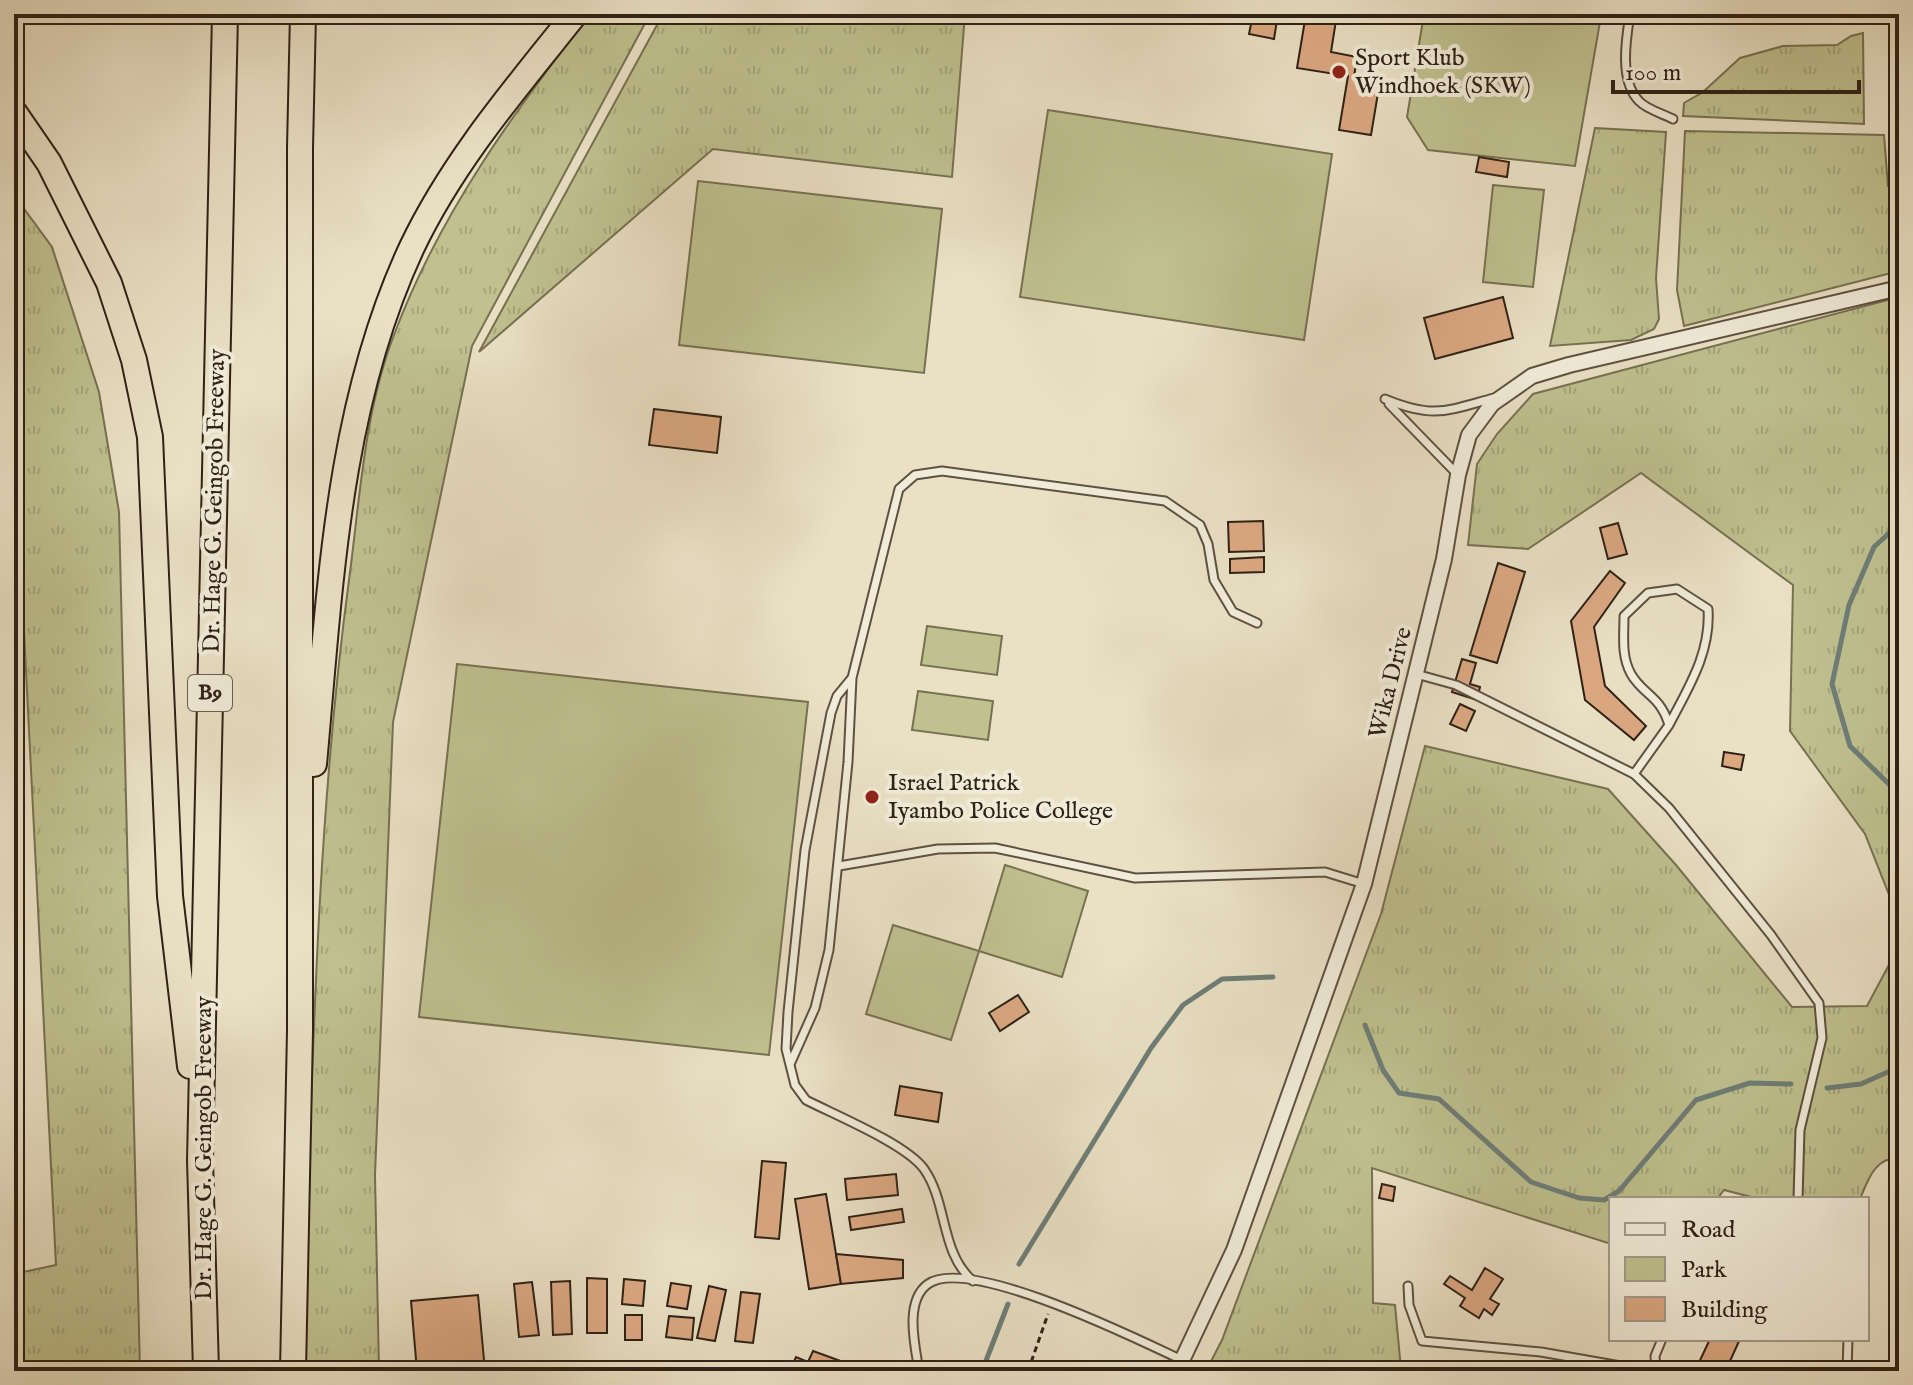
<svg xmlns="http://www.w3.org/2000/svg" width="1913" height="1385" viewBox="0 0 1913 1385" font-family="'IM FELL English',serif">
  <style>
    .grass { fill: url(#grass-tufts); stroke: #777153; stroke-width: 2 }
    .green { fill: #bfc18f; stroke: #777153; stroke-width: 2 }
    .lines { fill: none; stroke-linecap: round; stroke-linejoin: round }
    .stream { stroke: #6e7e78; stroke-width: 5 }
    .building { fill: #dba882; stroke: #2f2117; stroke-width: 2 }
    .service-casing { stroke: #5e5142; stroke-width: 11 }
    .minor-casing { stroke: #5e5142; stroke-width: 18 }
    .motorway-casing { stroke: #2f2117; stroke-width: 28 }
    .path { stroke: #2f2117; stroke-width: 3; stroke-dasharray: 6 4; stroke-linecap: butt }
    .service { stroke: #f1ecd9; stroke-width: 7 }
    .minor { stroke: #f1ecd9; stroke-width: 14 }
    .motorway { stroke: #eae1c5; stroke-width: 24 }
    .poi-dot { fill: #8f2418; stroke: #f1ecd9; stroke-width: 3 }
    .labels { text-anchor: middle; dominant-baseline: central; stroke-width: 8; stroke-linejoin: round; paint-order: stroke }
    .shield { fill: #f1ecd9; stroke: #695e51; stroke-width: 2 }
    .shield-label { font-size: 22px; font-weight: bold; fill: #2f2117 }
    .poi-label { font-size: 24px; fill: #2f2117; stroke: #f1ecd9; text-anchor: start }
    .street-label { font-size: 24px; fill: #2f2117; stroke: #f1ecd9 }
  </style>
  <defs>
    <pattern id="grass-tufts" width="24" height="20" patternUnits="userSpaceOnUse" patternTransform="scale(2)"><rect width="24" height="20" fill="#bfc18f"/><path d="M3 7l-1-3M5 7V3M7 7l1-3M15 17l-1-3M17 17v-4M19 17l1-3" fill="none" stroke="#a4a67b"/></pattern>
  </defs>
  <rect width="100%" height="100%" fill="#eae1c5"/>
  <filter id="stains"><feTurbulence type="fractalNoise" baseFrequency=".0025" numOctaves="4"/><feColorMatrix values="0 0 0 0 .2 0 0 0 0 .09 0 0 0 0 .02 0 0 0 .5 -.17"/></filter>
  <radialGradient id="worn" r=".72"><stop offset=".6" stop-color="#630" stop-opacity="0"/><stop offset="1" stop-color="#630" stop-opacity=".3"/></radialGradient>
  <g class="grass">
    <path d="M591 14H650L472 346 393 722 375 1175 379 1371H302C312 1108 314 841 349 580 360 498 364 413 394 335 438 217 513 112 591 14Z"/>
    <path d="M663 14H965L952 177 713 149 479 352Z"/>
    <path d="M1863 33 1864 124 1683 116 1684 103 1703 92 1740 58 1783 46 1837 45 1851 36Z"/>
    <path d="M1595 128 1666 132 1656 278 1659 319 1654 329 1631 340 1550 346Z"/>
    <path d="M1685 131 1884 135 1888 186 1899 185V271L1684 326 1677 290Z"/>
    <path d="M14 195 52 247 99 392 119 512 140 1371H14V1274L56 1265 19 532 14 520Z"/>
    <path d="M1899 297V920L1865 834 1790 731 1793 585 1641 473 1528 549 1468 545 1477 464 1497 434 1533 394Z"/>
    <path d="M1425 746 1608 789 1676 865 1792 1007 1867 1006 1899 946V1158C1875 1157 1868 1180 1860 1199H1759L1724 1190 1717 1199H1611V1244L1372 1168 1373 1303 1395 1305 1401 1369 1413 1371H1206L1222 1340 1381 914Z"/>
  </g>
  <g class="green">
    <path d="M1424 14 1601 16 1575 166 1428 150 1407 117Z"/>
    <path d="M1048 110 1332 154 1304 340 1020 297Z"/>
    <path d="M698 181 942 209 924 373 679 345Z"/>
    <path d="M1493 185 1544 190 1533 287 1483 282Z"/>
    <path d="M927 626 1002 636 997 675 921 665Z"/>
    <path d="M457 664 808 702 769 1055 419 1017Z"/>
    <path d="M918 691 993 701 988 740 912 730Z"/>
    <path d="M1005 865 1088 891 1062 977 979 951 951 1040 866 1014 893 925 979 951Z"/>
  </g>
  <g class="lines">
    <g class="stream">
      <path d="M1899 524 1874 547 1849 605 1832 684 1850 746 1899 794"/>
      <path d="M1365 1025 1383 1070 1399 1093 1439 1099 1531 1182 1579 1198 1604 1200 1619 1191 1696 1100 1750 1083 1791 1084"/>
      <path d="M1827 1088 1861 1084 1899 1067"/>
      <path d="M1019 1264 1151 1048 1183 1005 1222 979 1273 977"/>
      <path d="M982 1371 1008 1304"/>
    </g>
  </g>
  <g class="building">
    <path d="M1253 14H1278L1274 39 1249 34Z"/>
    <path d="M1306 14H1337L1331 52 1357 57 1354 77 1380 81 1371 135 1339 130 1348 76 1297 68Z"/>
    <path d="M1479 157 1509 162 1507 177 1476 172Z"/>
    <path d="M1503 297 1513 338 1435 359 1424 318Z"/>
    <path d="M654 409 721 417 717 453 649 445Z"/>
    <path d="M1263 521 1264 551 1229 552 1228 522Z"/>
    <path d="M1618 523 1627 554 1608 559 1600 528Z"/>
    <path d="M1264 557V572L1230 573V559Z"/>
    <path d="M1498 563 1525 572 1497 663 1470 655Z"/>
    <path d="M1610 571 1625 583 1594 627 1605 686 1646 726 1634 740 1585 700 1571 621Z"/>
    <path d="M1462 659 1476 663 1470 684 1480 687 1477 700 1452 692Z"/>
    <path d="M1460 704 1475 711 1466 731 1450 724Z"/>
    <path d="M1724 752 1744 755 1741 770 1722 766Z"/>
    <path d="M1018 995 1029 1012 1000 1031 989 1013Z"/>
    <path d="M900 1086 942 1093 938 1122 895 1115Z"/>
    <path d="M762 1161 786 1163 779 1239 755 1237Z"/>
    <path d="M896 1174 898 1195 847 1200 845 1179Z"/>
    <path d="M1382 1184 1395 1187 1393 1201 1379 1198Z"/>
    <path d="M826 1194 841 1284 809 1289 795 1199Z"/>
    <path d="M902 1209 904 1222 851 1230 849 1217Z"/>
    <path d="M836 1254 903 1260V1278L841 1284Z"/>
    <path d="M1485 1268 1503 1279 1490 1299 1499 1304 1492 1315 1484 1309 1479 1318 1460 1306 1465 1298 1444 1284 1450 1276 1472 1290Z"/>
    <path d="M587 1278 607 1279V1333H587Z"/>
    <path d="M624 1279 645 1281 643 1306 622 1304Z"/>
    <path d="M570 1281 572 1334 553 1335 551 1282Z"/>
    <path d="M532 1282 539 1335 519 1337 514 1284Z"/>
    <path d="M671 1283 691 1286 687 1309 667 1306Z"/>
    <path d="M709 1286 726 1290 715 1341 697 1338Z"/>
    <path d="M741 1292 760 1294 753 1343 735 1341Z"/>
    <path d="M478 1295 485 1371H417L411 1301Z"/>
    <rect x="625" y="1315" width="17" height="25"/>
    <path d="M669 1316 694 1318 692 1340 666 1337Z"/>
    <path d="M1710 1339H1740L1730 1361 1751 1371H1695Z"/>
    <path d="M813 1351 868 1371H790L796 1357 808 1362Z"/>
  </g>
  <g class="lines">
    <g class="service-casing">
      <g id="service">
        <path d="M1630 14C1626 39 1619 81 1639 101 1646 109 1663 114 1673 119"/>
        <path d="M1385 399C1434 419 1446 411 1494 398"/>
        <path d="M1389 404 1458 475"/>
        <path d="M1416 674 1456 685 1634 774 1669 808 1771 935 1819 1003 1822 1038 1800 1130 1798 1199"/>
        <path d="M851 679 837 696 831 713 805 850 788 1012 786 1049 795 1085 806 1100C835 1115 906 1144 924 1169 948 1203 940 1253 973 1281"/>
        <path d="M1634 774 1669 725C1660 695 1643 695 1631 674 1621 656 1624 636 1624 616L1648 593 1677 589 1708 609C1711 653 1688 688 1669 725"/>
        <path d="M839 866 938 849 995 848 1135 878 1325 872 1364 884"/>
        <path d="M791 1062 815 1008 829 950 848 762 852 678 899 489 915 475 942 471 1165 501 1200 525 1208 544 1214 580 1233 612 1257 623"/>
        <path d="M1408 1286 1409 1305 1422 1341 1541 1352 1649 1371"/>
        <path d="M919 1371C915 1346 904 1301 928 1284 968 1255 1139 1340 1182 1360"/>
        <path d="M1656 1371 1655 1356 1662 1339"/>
        <path d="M1847 1371 1848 1339"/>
      </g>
    </g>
    <g class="minor-casing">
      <path id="minor" d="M1177 1371 1234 1250 1364 884 1444 559 1458 475 1469 435 1492 404 1532 376 1569 365 1899 288"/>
    </g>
    <g class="motorway-casing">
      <g id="motorway">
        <path d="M14 112 49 163 109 283 134 360 150 437 170 896 190 1066"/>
        <path d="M314 764C330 591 337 407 412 247 453 161 516 88 575 14"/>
        <path d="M206 1371 200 1160 225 14"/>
        <path d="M293 1371 300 1031V148L303 14"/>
      </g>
    </g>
    <path class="path" d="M1028 1371 1048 1314"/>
    <use href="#service" class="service"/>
    <use href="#minor" class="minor"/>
    <use href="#motorway" class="motorway"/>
  </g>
  <g class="poi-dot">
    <circle cx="1339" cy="72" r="8"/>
    <circle cx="872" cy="797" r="8"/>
  </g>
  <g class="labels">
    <rect class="shield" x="188" y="675" width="44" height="36" rx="6"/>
    <g class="shield-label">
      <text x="210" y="693">B9</text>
    </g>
    <g class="poi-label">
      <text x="1355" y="58">Sport Klub<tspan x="1355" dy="28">Windhoek (SKW)</tspan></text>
      <text x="888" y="783">Israel Patrick<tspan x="888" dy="28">Iyambo Police College</tspan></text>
    </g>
    <g class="street-label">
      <text transform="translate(215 501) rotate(-89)">Dr. Hage G. Geingob Freeway</text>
      <text transform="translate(1391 683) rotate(-76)">Wika Drive</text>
      <text transform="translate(204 1148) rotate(-90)">Dr. Hage G. Geingob Freeway</text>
    </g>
  </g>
  <rect width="1913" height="1385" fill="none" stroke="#eae1c5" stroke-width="48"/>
  <rect x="16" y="16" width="1881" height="1353" fill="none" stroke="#2f2117" stroke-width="4"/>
  <rect x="24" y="24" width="1865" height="1337" fill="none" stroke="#2f2117" stroke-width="2"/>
  <rect x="1609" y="1197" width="260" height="144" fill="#f1ecd9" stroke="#a39b8b" stroke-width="2"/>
  <rect x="1625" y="1223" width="40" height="12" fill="#f1ecd9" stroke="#a39b8b" stroke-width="2"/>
  <text x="1681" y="1237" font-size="24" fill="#2f2117">Road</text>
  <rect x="1625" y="1257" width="40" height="24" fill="#bfc18f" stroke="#a39b8b" stroke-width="2"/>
  <text x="1681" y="1277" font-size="24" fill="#2f2117">Park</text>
  <rect x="1625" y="1297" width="40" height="24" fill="#dba882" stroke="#a39b8b" stroke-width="2"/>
  <text x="1681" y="1317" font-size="24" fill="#2f2117">Building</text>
  <path d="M1613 80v12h246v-12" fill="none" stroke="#2f2117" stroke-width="4"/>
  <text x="1625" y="80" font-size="24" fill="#2f2117" stroke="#f1ecd9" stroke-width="6" paint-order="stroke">100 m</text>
  <rect width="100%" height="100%" filter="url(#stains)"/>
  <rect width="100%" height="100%" fill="url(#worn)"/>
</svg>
